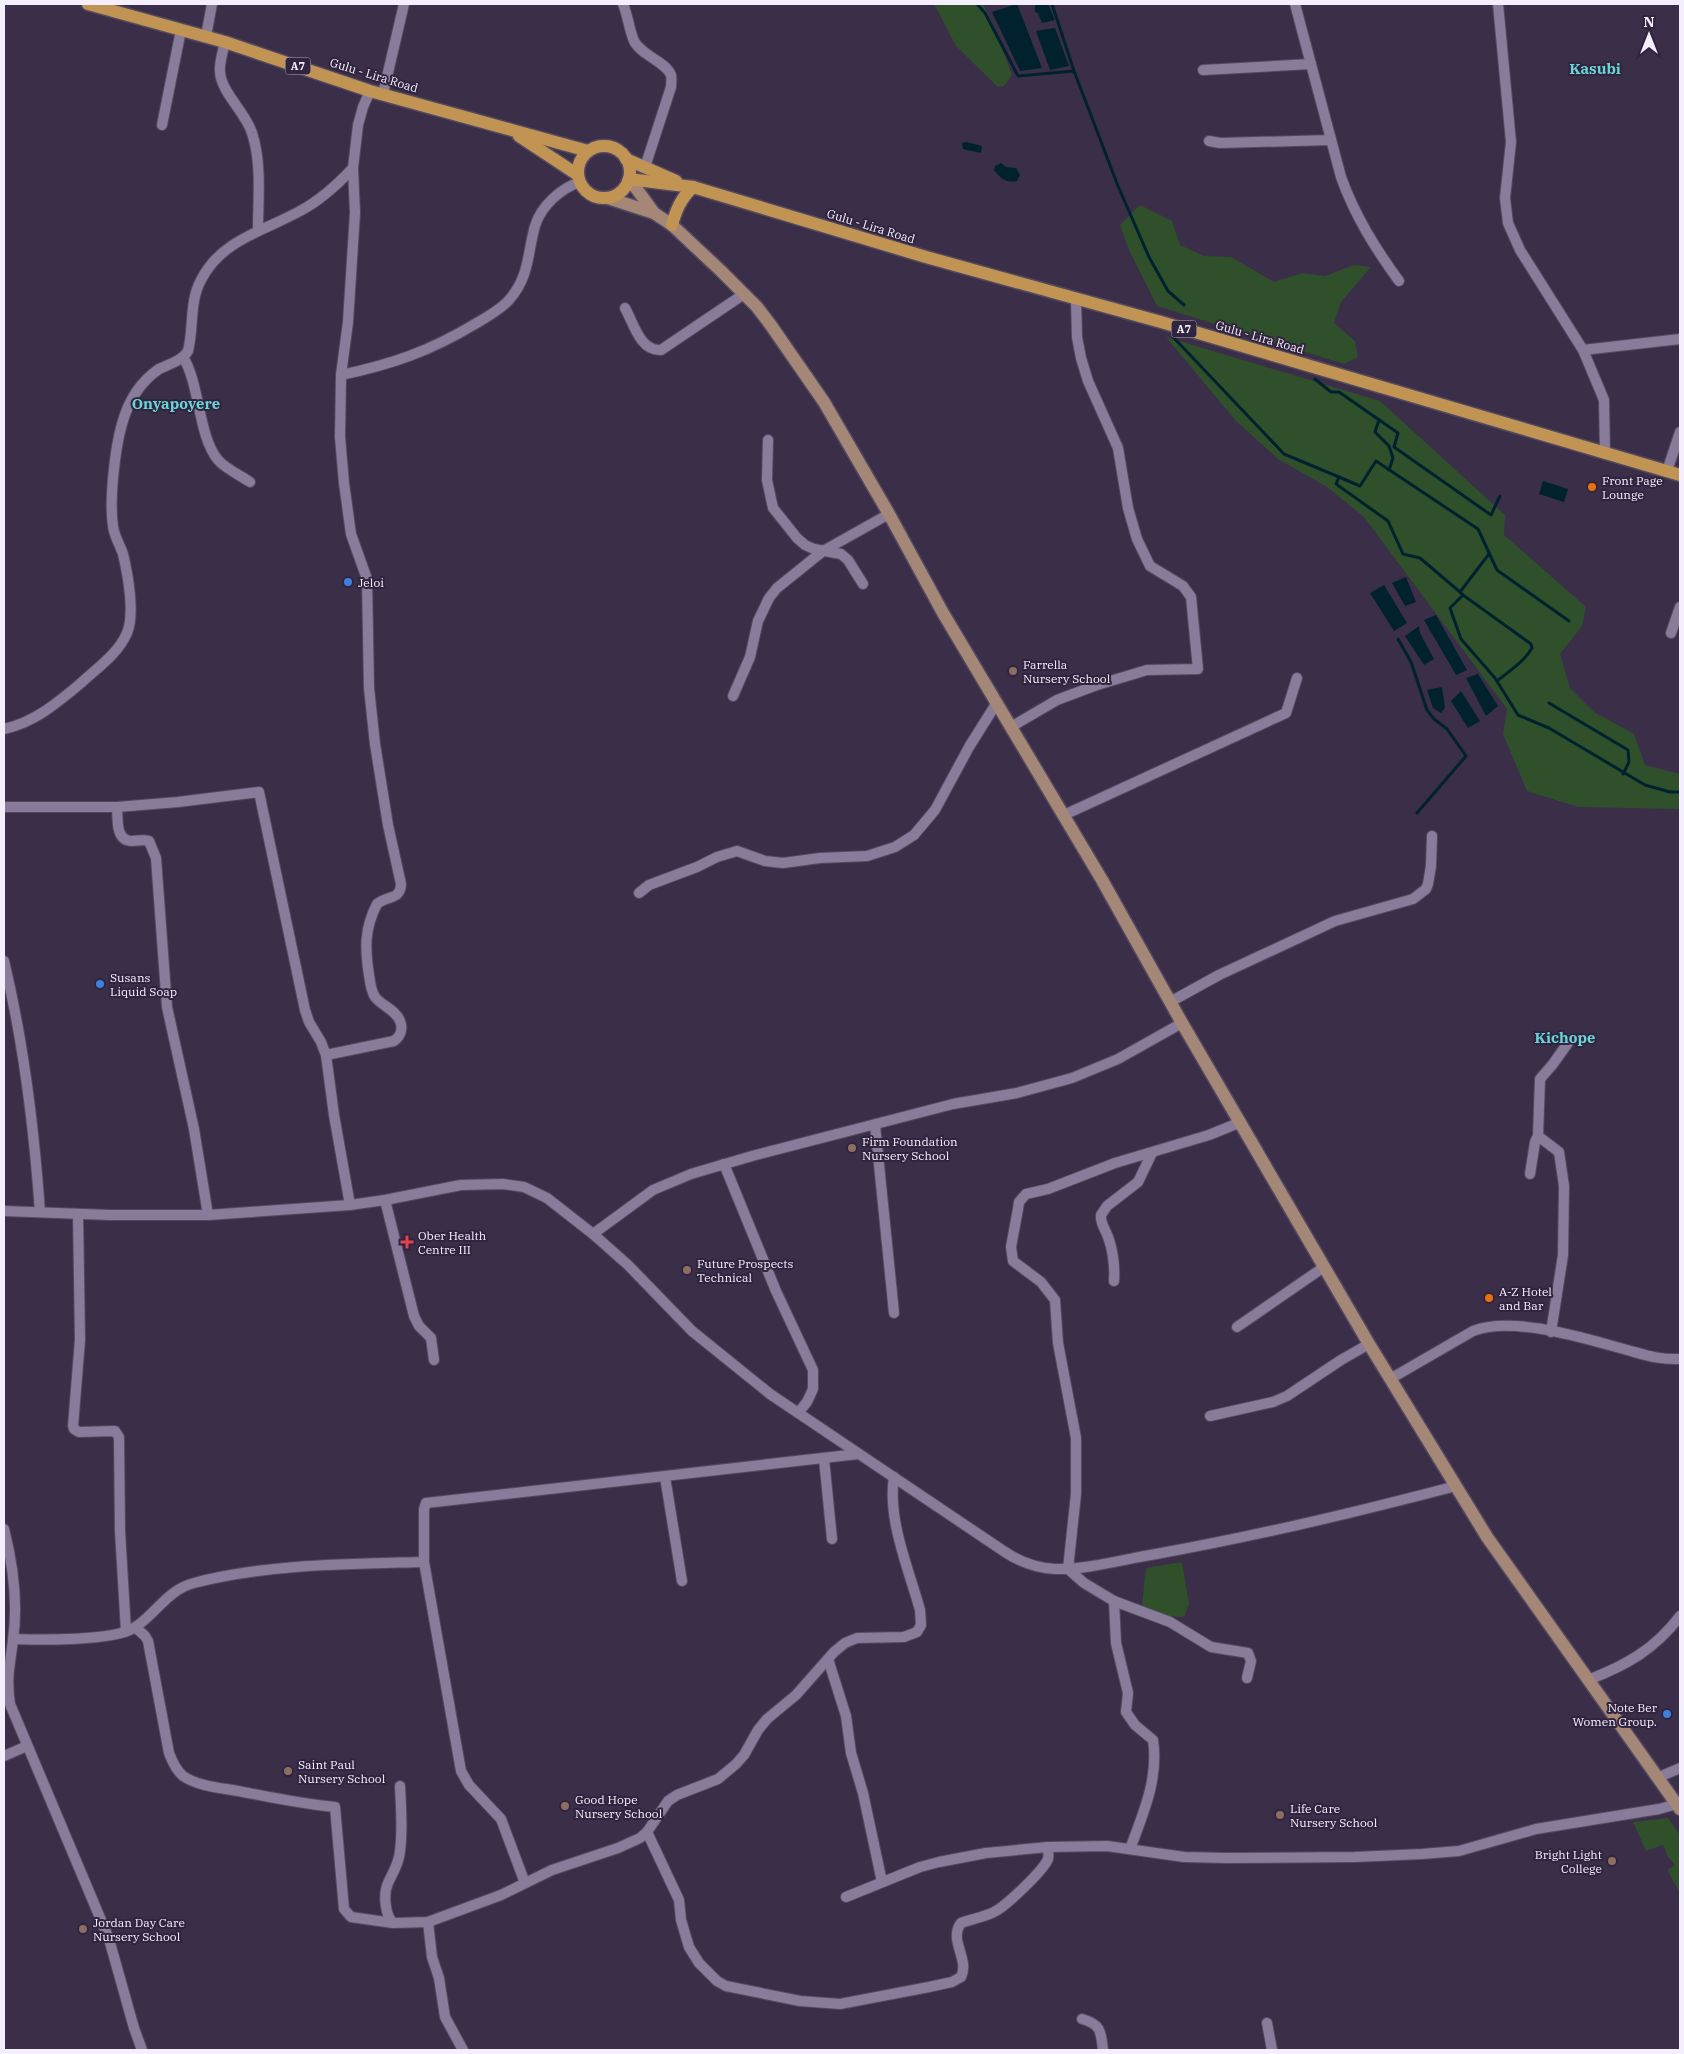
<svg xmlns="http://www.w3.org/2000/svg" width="1684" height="2054" viewBox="0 0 1684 2054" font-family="'IBM Plex Serif',serif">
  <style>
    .green { fill: #30502c }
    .water { fill: #00222f }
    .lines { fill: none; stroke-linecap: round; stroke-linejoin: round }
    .stream { stroke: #00222f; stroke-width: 3 }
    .street-casing { stroke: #544a60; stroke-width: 12 }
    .secondary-casing { stroke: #544a60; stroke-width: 15 }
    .primary-casing { stroke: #544a60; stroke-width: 15 }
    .street { stroke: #897b9a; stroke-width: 10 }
    .secondary { stroke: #a58777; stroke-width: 12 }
    .primary { stroke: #c19453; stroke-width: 12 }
    .food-dot { fill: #e8710a; stroke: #30243e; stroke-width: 2 }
    .shop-dot { fill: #3f7fe0; stroke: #30243e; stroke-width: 2 }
    .education-dot { fill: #8d6e63; stroke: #30243e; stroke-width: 2 }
    .health-dot { fill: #e0444e; stroke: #30243e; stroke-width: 2 }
    .labels { text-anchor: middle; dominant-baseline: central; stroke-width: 4; stroke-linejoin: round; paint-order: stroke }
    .shield { fill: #30243e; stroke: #bab2c4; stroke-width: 1 }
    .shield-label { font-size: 11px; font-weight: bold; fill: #f5effd }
    .street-label { font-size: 12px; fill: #f5effd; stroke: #30243e }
    .poi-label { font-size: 12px; fill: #f5effd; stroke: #30243e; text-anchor: start }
    .quarter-label { font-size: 15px; font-weight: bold; fill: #69d5d7; stroke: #30243e }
  </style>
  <rect width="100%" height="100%" fill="#3a2e48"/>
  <g class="green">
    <path d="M934 4H983L995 29 1012 75 1004 86 998 87 956 46Z"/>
    <path d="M1140 205 1172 221 1180 245 1204 256 1231 257 1274 282 1302 273 1325 276 1354 265 1371 267 1341 302 1334 323 1355 341 1358 357 1344 364 1157 306 1129 250 1120 225Z"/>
    <path d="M1166 337 1380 401 1505 515 1504 535 1586 607 1582 626 1560 654 1570 688 1594 712 1634 734 1645 765 1680 774V809L1578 807 1527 791 1503 734 1507 709 1364 517 1327 487 1278 459 1236 421Z"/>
    <path d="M1182 1562 1189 1604 1184 1617 1158 1616 1142 1606 1146 1568Z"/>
    <path d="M1668 1818 1680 1835V1893L1667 1870 1675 1865 1668 1857 1663 1845 1646 1851 1633 1822Z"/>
  </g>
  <g class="water">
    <path d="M1017 4 1042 68 1020 71 992 12Z"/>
    <path d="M1035 4H1048L1055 20 1042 23 1038 13 1035 12Z"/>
    <path d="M1055 28 1069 66 1050 70 1036 31Z"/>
    <path d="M966 142 982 146 981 153 963 149 962 143Z"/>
    <path d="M1001 163 1006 167 1016 168 1020 175 1017 181C1006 183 1001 179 994 170L995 166Z"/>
    <path d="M1543 481 1568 489 1564 502 1539 494Z"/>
    <path d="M1406 577 1416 602 1405 606 1392 583Z"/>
    <path d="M1384 585 1407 623 1394 631 1370 593Z"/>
    <path d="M1436 615 1467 670 1456 675 1424 620Z"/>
    <path d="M1419 626 1420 633 1434 659 1424 665 1405 636Z"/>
    <path d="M1478 674 1498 706 1486 716 1466 678Z"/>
    <path d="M1442 687 1445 708 1441 713 1433 708 1427 690Z"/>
    <path d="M1461 691 1480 721 1468 728 1451 701Z"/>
  </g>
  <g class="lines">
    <g class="stream">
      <path d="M977 4 985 13 1018 76 1074 71 1118 186 1149 257 1168 291 1184 305"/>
      <path d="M1052 4 1074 71"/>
      <path d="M1174 338 1284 454 1339 477 1336 484 1388 521 1403 554 1420 558 1460 592 1463 595 1450 608 1461 639 1495 678 1518 715 1549 728 1645 785 1670 792H1680"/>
      <path d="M1315 379 1331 392H1339L1398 433 1394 447 1491 515 1500 496"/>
      <path d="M1379 420 1375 432 1389 446 1393 458 1389 470"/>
      <path d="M1339 477 1360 486 1376 461 1478 529 1497 570 1569 621"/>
      <path d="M1460 592 1489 554"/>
      <path d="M1463 595 1531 644 1532 648C1524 662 1509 671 1497 681"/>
      <path d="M1398 639 1411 662 1427 710 1434 719 1447 729 1466 756 1417 813"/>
      <path d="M1549 703 1628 750 1629 762 1623 774"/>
    </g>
    <g class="street-casing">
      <g id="street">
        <path d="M623 4C628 16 629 29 634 41 641 55 666 62 671 75 672 79 671 84 671 87L645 167"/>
        <path d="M1295 4 1341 177C1355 216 1375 248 1399 281"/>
        <path d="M1498 4 1511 142 1505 198 1508 223 1520 250 1583 350 1604 400 1605 454"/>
        <path d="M206 36 212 4"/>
        <path d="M225 42C223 51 219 63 220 72 221 92 246 113 252 133 262 163 258 199 258 230"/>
        <path d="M1203 70 1311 64"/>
        <path d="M383 94 404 4"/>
        <path d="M162 125 181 30"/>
        <path d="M1209 141 1220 143 1331 140"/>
        <path d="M625 308C634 324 640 351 661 350L744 294"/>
        <path d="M1583 350 1680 339"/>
        <path d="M183 357C200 384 198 436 218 460 226 469 240 475 250 482"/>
        <path d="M341 375C393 364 430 351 475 324 487 317 500 310 509 300 530 276 527 254 535 226 541 206 561 188 580 182"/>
        <path d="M768 440 767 480 773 508 797 538 805 545 814 549 841 554 848 560 863 584"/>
        <path d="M1667 471 1680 432"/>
        <path d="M1671 633 1680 607"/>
        <path d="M733 696 750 657 758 621 769 598 777 588 823 551 889 514"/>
        <path d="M1011 727 1057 700 1097 685 1147 670 1198 669 1191 597 1183 586 1150 566 1137 539 1128 508 1118 448 1088 381 1081 358 1077 337 1076 299"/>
        <path d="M4 729C35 722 57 703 81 683 97 668 118 654 127 633 135 614 128 575 123 554 120 545 114 536 113 526 109 501 115 448 122 424 128 402 140 382 159 369 169 364 182 361 188 351 194 328 189 302 201 280 221 240 264 231 300 211 321 200 337 185 353 168"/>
        <path d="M4 807H117L178 802 259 792 305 1010 309 1022 321 1042 326 1055 334 1115 350 1205"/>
        <path d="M117 807C118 819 115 841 132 841 138 841 143 839 149 841L156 858 167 1007 194 1129 208 1215"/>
        <path d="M1064 815 1286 713 1297 678"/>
        <path d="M639 893 649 885 697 867 717 857 737 851 765 861 783 863 820 858 867 856 895 847 914 835 935 810 969 747 996 704"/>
        <path d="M4 961C24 1044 34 1127 40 1212"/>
        <path d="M1170 1002 1219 975 1335 921 1413 899 1426 889 1428 884 1431 866 1432 836"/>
        <path d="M326 1055 394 1041C401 1036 403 1028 400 1021 396 1010 382 1006 375 997 371 991 370 983 369 975 365 949 364 929 377 904 387 895 400 901 401 884L388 825 375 744 369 688 367 579 351 534 344 483 340 437 341 375 348 322 355 213 353 168 358 125 363 107 370 91"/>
        <path d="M875 1125 894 1313"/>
        <path d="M1538 1136 1559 1152 1564 1186 1563 1255 1551 1332"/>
        <path d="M724 1164 776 1291 813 1370V1389L807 1402 798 1413"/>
        <path d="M1530 1174 1535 1142 1538 1136 1540 1079 1553 1064 1570 1040"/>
        <path d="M385 1200 414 1316 419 1326 431 1338 434 1360"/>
        <path d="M4 1211 110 1215H208L350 1205 385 1200 461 1185 503 1184 524 1187 547 1198 593 1234 628 1265 692 1331 770 1394 1005 1552C1020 1562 1037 1568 1055 1569 1087 1570 1124 1559 1156 1554 1257 1536 1357 1512 1456 1486"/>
        <path d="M78 1214 80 1340 73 1426 74 1429 79 1432 115 1431 119 1437 120 1531 126 1631"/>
        <path d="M593 1234 653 1190 691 1174 752 1156 953 1104 1017 1093 1072 1078 1118 1059 1182 1023"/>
        <path d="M1114 1281C1115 1268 1113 1250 1108 1237 1106 1230 1100 1224 1101 1215L1107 1206 1138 1182 1152 1153"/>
        <path d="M1237 1327 1324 1267"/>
        <path d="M1390 1379 1473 1331C1512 1316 1580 1337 1620 1348 1643 1354 1656 1360 1680 1359"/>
        <path d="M1210 1416 1273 1402 1287 1396 1341 1360 1369 1344"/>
        <path d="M824 1459 832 1539"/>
        <path d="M665 1477 682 1581"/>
        <path d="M4 1529C13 1564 18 1604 13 1640 10 1665 6 1678 10 1704L109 1939 134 2028 142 2050"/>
        <path d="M1114 1601 1170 1622 1211 1647 1248 1653 1251 1661 1247 1678"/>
        <path d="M135 1627 145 1636 148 1641 169 1753C172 1761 176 1770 183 1776 199 1787 224 1788 243 1792 274 1798 304 1804 335 1807L344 1909 351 1917 393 1923"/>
        <path d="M14 1639C39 1640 113 1641 134 1628 156 1614 167 1590 194 1583 265 1564 351 1564 424 1562"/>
        <path d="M828 1659 846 1716 851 1753 863 1793 882 1882"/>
        <path d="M1588 1680C1627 1665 1655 1649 1680 1616"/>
        <path d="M4 1756 27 1746"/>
        <path d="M1659 1777 1680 1768"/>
        <path d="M400 1786C401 1808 403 1829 400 1851 399 1864 393 1872 388 1883 383 1894 385 1915 393 1923L428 1922 501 1895 552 1870 618 1848 640 1838 647 1832 668 1801 677 1795 718 1779 736 1764 744 1755 758 1730 767 1719 796 1695 834 1652 845 1643 857 1638 904 1637 917 1632 921 1625 920 1610C909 1570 887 1519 894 1477"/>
        <path d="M647 1832 679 1900 681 1920 689 1947 699 1963 717 1981 726 1986 800 2001 840 2004 929 1987 952 1982 961 1977C970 1959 948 1940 961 1923 972 1919 984 1917 994 1912 1006 1906 1043 1871 1048 1859 1049 1855 1048 1851 1048 1847L1107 1846 1184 1857 1227 1858 1355 1857 1422 1854 1459 1851 1536 1829 1659 1809 1677 1804"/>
        <path d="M1130 1849C1143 1814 1159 1778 1153 1740L1135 1725 1126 1712 1128 1693 1116 1643 1114 1601 1084 1583 1068 1569 1076 1494V1438L1058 1343 1055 1300 1041 1282 1013 1261 1011 1247 1018 1209 1019 1202 1026 1194 1048 1189 1115 1163 1209 1135 1241 1122"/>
        <path d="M525 1883 501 1819 469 1785 461 1771 424 1562V1509L426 1503 858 1454"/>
        <path d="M846 1897 920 1867 939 1862 986 1853 1048 1847"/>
        <path d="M428 1922 432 1957 439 1978 445 2017 463 2050"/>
        <path d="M1082 2019C1101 2024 1101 2032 1103 2050"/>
        <path d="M1267 2023 1272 2050"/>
      </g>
    </g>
    <g class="secondary-casing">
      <g id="secondary">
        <path d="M628 181 636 188 654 213"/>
        <path d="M608 198 654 213 672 225 721 271 757 307 770 324 824 402 889 514 943 613 1102 880 1182 1023 1369 1344 1487 1537 1680 1809"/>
      </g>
    </g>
    <g class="primary-casing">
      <g id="primary">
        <path d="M88 4 225 42 370 91 588 151"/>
        <path d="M519 136 578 175"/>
        <circle cx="604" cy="172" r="26"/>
        <path d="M626 159 676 181"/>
        <path d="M629 179 693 187 926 257 1161 322 1680 475"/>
        <path d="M672 225C676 210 681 198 693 187"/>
      </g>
    </g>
    <use href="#street" class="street"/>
    <use href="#secondary" class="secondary"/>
    <use href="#primary" class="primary"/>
  </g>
  <g class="food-dot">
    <circle cx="1592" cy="487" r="5"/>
    <circle cx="1489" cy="1298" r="5"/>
  </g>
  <g class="shop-dot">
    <circle cx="348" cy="582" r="5"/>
    <circle cx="100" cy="984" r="5"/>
    <circle cx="1667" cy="1714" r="5"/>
  </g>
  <g class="education-dot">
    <circle cx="1013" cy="671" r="5"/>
    <circle cx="852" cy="1148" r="5"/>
    <circle cx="687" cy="1270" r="5"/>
    <circle cx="288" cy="1771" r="5"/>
    <circle cx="565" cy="1806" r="5"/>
    <circle cx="1280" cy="1815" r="5"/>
    <circle cx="1612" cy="1861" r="5"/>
    <circle cx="83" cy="1929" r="5"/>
  </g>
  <path class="health-dot" d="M404.5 1234.5h5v5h5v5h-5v5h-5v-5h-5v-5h5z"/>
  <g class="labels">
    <g class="shield">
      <rect x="285.5" y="57.5" width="25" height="17" rx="4"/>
      <rect x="1171.5" y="320.5" width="25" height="17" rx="4"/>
    </g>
    <g class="shield-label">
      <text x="298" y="66">A7</text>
      <text x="1184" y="329">A7</text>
    </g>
    <g class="street-label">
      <text transform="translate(374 75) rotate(17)">Gulu - Lira Road</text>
      <text transform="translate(871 226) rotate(17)">Gulu - Lira Road</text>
      <text transform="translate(1260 337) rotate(16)">Gulu - Lira Road</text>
    </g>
    <g class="poi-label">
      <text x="1602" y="480">Front Page<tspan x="1602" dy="14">Lounge</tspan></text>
      <text x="358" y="582">Jeloi</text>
      <text x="1023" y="664">Farrella<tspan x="1023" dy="14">Nursery School</tspan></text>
      <text x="110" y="977">Susans<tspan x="110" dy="14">Liquid Soap</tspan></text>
      <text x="862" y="1141">Firm Foundation<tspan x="862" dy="14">Nursery School</tspan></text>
      <text x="418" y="1235">Ober Health<tspan x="418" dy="14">Centre III</tspan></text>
      <text x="697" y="1263">Future Prospects<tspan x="697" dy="14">Technical</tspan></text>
      <text x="1499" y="1291">A-Z Hotel<tspan x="1499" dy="14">and Bar</tspan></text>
      <text x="1657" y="1707" text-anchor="end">Note Ber<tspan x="1657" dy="14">Women Group.</tspan></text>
      <text x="298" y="1764">Saint Paul<tspan x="298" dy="14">Nursery School</tspan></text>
      <text x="575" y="1799">Good Hope<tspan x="575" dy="14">Nursery School</tspan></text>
      <text x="1290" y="1808">Life Care<tspan x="1290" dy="14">Nursery School</tspan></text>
      <text x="1602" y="1854" text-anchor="end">Bright Light<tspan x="1602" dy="14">College</tspan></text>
      <text x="93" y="1922">Jordan Day Care<tspan x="93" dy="14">Nursery School</tspan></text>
    </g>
    <g class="quarter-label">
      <text x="1595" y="68">Kasubi</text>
      <text x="176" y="403">Onyapoyere</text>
      <text x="1565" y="1037">Kichope</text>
    </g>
  </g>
  <rect width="1684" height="2054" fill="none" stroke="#f5effd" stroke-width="10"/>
  <g transform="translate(1649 35)" stroke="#30243e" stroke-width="4" paint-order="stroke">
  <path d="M0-4L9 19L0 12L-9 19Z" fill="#f5effd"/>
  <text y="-8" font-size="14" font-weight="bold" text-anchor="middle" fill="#f5effd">N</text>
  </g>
</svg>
